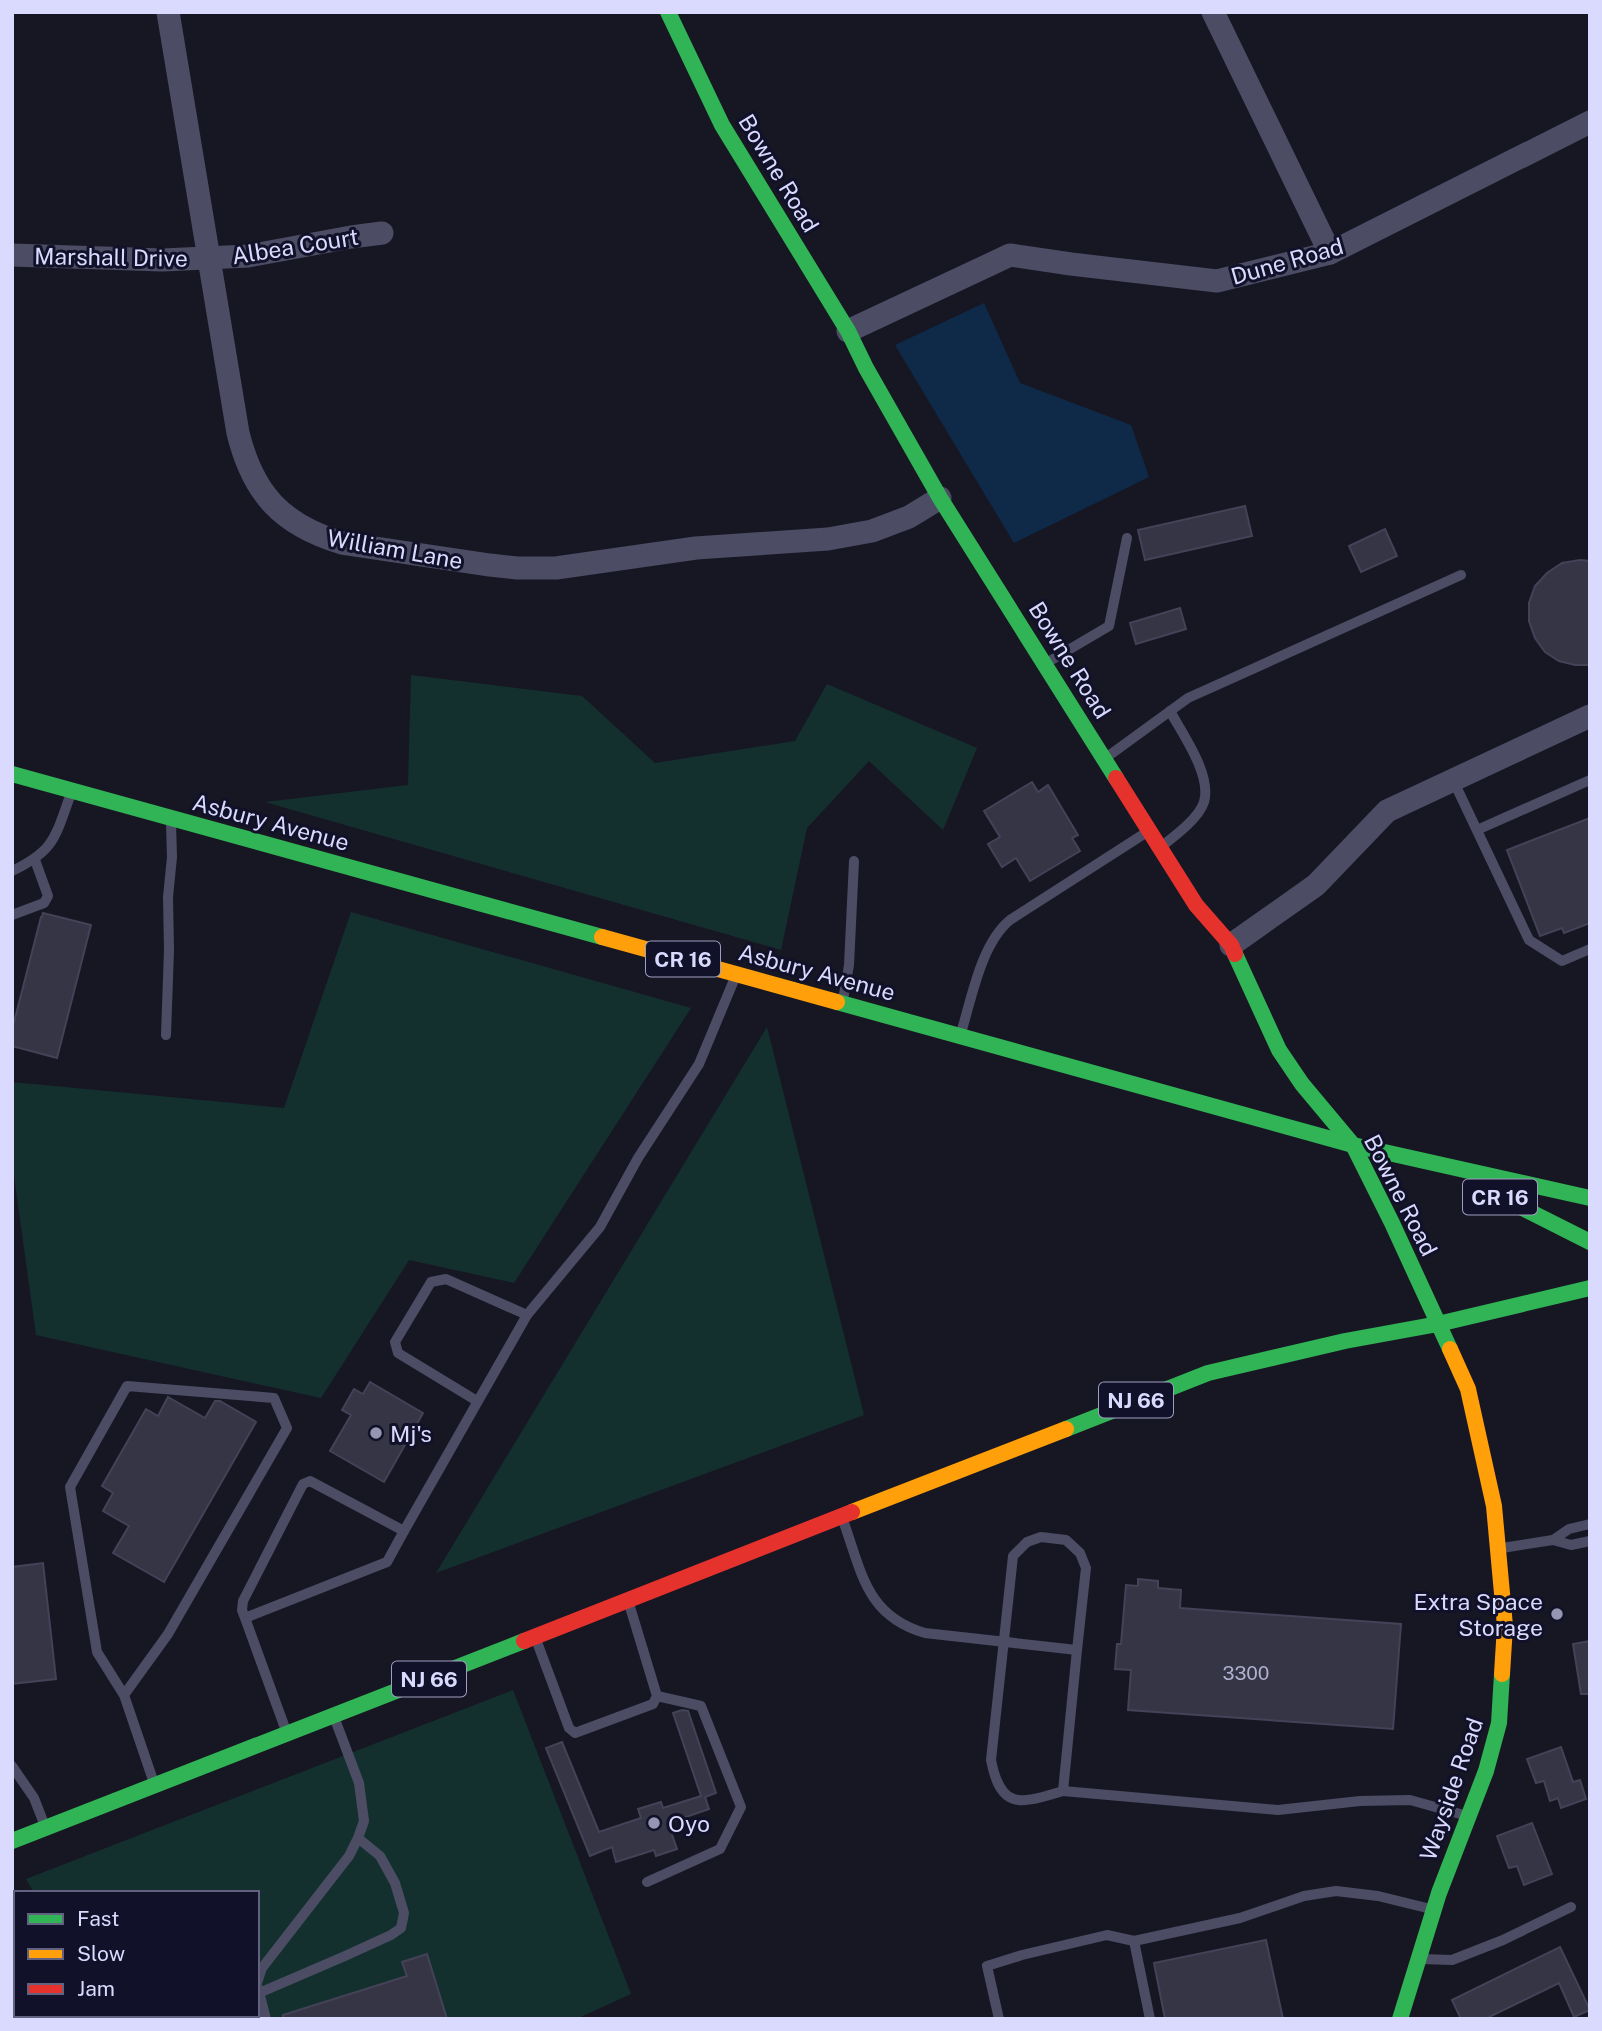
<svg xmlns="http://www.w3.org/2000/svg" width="1602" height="2031" viewBox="0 0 1602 2031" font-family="'Public Sans',sans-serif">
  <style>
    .green { fill: #14302e }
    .water { fill: #0e2a48 }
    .building { fill: #353546; stroke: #434257; stroke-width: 2 }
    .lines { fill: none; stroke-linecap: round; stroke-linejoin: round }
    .lane { stroke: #4c4d65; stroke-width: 10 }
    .street { stroke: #4c4d65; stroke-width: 23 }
    .fast { stroke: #30b455; stroke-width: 16 }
    .slow { stroke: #ff9f0a; stroke-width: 16 }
    .jam { stroke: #e5322d; stroke-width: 16 }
    .poi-dot { fill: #9696b2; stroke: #12112a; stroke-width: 2.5 }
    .labels { text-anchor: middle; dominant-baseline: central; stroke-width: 6; stroke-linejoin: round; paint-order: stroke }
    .number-label { font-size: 19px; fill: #b1b1d1 }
    .shield { fill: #12112a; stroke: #9e9ebf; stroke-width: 2 }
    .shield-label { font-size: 21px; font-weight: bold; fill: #dadaff }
    .street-label { font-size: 23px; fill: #dadaff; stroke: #12112a }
    .poi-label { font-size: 23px; fill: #dadaff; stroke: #12112a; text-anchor: start }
  </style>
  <rect width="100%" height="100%" fill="#171724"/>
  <g class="green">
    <path d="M411 675 582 696 655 763 795 741 827 684 977 748 943 830 869 761 807 828 781 950 265 802 408 785Z"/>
    <path d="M351 912 691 1008 514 1283 409 1260 321 1398 36 1335 12 1161V1082L284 1108Z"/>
    <path d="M767 1027 864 1415 436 1573Z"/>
    <path d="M513 1690 631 1994 576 2019H104L102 2015H257V1893H34L26 1879Z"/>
  </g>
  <path class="water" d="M984 303 1020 383 1131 425 1149 477 1014 543 895 345Z"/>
  <g class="building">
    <path d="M1245 506 1252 536 1145 560 1138 530Z"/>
    <path d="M1385 529 1397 556 1361 572 1349 546Z"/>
    <path d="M1580 560 1590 561V665H1575L1559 661 1545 652 1535 638 1529 621V603L1535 586 1547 573 1562 563Z"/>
    <path d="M1180 608 1186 629 1136 644 1130 623Z"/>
    <path d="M1032 782 1038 792 1048 785 1078 835 1072 838 1080 851 1030 881 1016 858 1002 867 988 844 1000 837 984 811Z"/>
    <path d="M1590 818V923L1564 933 1562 928 1540 936 1507 850Z"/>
    <path d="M43 913 91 925 57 1058 12 1046V1030L41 917H42Z"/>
    <path d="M370 1382 423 1413 384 1482 330 1451 351 1415 342 1410 354 1389 363 1394Z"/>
    <path d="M168 1397 205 1418 215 1401H220L256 1422 164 1582 113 1553 129 1526 103 1511 113 1493 102 1486 146 1409 158 1416Z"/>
    <path d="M43 1563 56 1679 12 1684V1567Z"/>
    <path d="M1138 1579 1158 1581V1588L1181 1590 1180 1608 1401 1624 1393 1729 1128 1710 1131 1670 1115 1669 1117 1644H1121L1126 1585 1138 1586Z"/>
    <path d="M1590 1641V1694H1581L1573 1644Z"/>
    <path d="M682 1710 688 1711 716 1793 705 1797 709 1809 668 1823 677 1849 656 1856 654 1850 616 1862 612 1847 590 1856 546 1748 562 1742 599 1832 641 1818 638 1809 661 1802 663 1808 701 1796 673 1713Z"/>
    <path d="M1561 1747 1573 1782 1580 1780 1586 1799 1561 1808 1558 1798 1550 1801 1544 1781 1536 1783 1527 1759Z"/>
    <path d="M1532 1823 1552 1874 1524 1885 1517 1866 1509 1868 1497 1836Z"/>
    <path d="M1266 1940 1283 2019H1165L1154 1963Z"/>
    <path d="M1560 1947 1590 2010 1574 2017 1559 1983 1485 2019H1461L1452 2000Z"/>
    <path d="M427 1954 447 2019H283V2015L407 1976 402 1962Z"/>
  </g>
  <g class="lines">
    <g class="lane">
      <path d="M1048 662 1109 626 1127 538"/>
      <path d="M1107 757 1188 698 1461 575"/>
      <path d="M1453 780 1529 940 1562 961 1590 949"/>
      <path d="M1477 830 1590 780"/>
      <path d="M1162 846C1175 836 1199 818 1204 802 1212 775 1183 735 1170 711"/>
      <path d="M12 871C54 851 55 838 70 796"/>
      <path d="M12 915 44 903 48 896 35 860"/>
      <path d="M843 1000 849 965 854 861"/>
      <path d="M961 1033C972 997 981 944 1010 920L1147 832"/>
      <path d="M166 1035 169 950 168 897 172 857 171 824"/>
      <path d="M477 1401 398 1353 395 1342 431 1282 446 1279 527 1315"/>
      <path d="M844 1523C862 1574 867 1616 925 1633L1077 1650 1063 1791 1278 1810 1360 1801 1410 1800 1464 1815"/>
      <path d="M404 1531 527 1315 600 1227 638 1158 699 1064 734 980"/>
      <path d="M1553 1540 1571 1545 1590 1541"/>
      <path d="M1502 1548 1553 1540 1569 1529 1590 1524"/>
      <path d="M245 1618 387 1562 404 1531 310 1481 303 1484 243 1601 242 1610 245 1618 285 1728"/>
      <path d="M537 1642 569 1728 575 1733 653 1704 657 1696 630 1607"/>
      <path d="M124 1695 168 1634 287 1428 274 1398 127 1386 70 1487 97 1652 124 1695 153 1780"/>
      <path d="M12 1766 34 1798 43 1821"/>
      <path d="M1063 1791C1022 1803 1001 1812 991 1760L1013 1556 1027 1542 1041 1537 1066 1540 1080 1553 1086 1568 1077 1650"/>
      <path d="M647 1882 720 1849 741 1807 701 1706 657 1696"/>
      <path d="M1134 1941 1150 2019"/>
      <path d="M1421 1959 1452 1960 1503 1940 1571 1907"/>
      <path d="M257 1983 262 1968 349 1856 358 1838 364 1821 359 1783 336 1722"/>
      <path d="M258 1988 266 2019"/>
      <path d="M259 1993 345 1956 391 1935 401 1928 404 1913 395 1883 380 1856 358 1838"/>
      <path d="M999 2019 987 1966 1022 1955 1107 1935 1134 1941 1240 1918 1304 1896 1336 1891 1378 1896 1431 1909"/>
    </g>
    <g class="street">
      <path d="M168 12 238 433C253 494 282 525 342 543L490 565 517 568H556L696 548 828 539 872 531 909 517 940 498"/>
      <path d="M1213 12 1330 253"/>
      <path d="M12 255 163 260 248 256 351 237 382 233"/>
      <path d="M848 331 1010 255 1071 264 1217 281 1330 253 1590 122"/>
      <path d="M1231 945 1316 885 1387 811 1590 716"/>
    </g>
    <g class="fast">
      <path d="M668 12 722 125 848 331 866 368 940 498 1116 778"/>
      <path d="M12 774 602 937"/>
      <path d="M1235 954 1279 1050 1302 1084 1353 1145 1392 1223 1450 1349"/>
      <path d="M837 1002 1353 1145 1590 1198"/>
      <path d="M1483 1188 1590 1242"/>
      <path d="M1066 1429 1208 1373 1345 1341 1438 1324 1590 1288"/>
      <path d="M12 1841 524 1641"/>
      <path d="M1400 2019 1439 1893 1486 1771 1499 1723 1502 1674"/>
    </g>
    <g class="slow">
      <path d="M602 937 837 1002"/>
      <path d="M1450 1349 1468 1389 1494 1506 1505 1626 1502 1674"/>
      <path d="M852 1512 1066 1429"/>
    </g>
    <g class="jam">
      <path d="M1116 778 1196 905 1231 945 1235 954"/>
      <path d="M524 1641 852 1512"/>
    </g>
  </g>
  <g class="poi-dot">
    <circle cx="376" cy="1433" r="7"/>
    <circle cx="1557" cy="1614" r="7"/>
    <circle cx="654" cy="1823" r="7"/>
  </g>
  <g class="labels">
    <g class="number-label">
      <text x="1246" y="1673">3300</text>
    </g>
    <g class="shield">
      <rect x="646" y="941.5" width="74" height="35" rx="5"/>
      <rect x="1463" y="1179.5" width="74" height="35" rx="5"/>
      <rect x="1099" y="1382.5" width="74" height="35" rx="5"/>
      <rect x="392" y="1661.5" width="74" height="35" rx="5"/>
    </g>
    <g class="shield-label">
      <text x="683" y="959">CR 16</text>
      <text x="1500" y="1197">CR 16</text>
      <text x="1136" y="1400">NJ 66</text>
      <text x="429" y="1679">NJ 66</text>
    </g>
    <g class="street-label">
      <text transform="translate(779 173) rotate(59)">Bowne Road</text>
      <text transform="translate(295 246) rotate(-9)">Albea Court</text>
      <text transform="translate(111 257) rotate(1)">Marshall Drive</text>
      <text transform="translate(1287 261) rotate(-16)">Dune Road</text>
      <text transform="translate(395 549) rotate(10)">William Lane</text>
      <text transform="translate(1070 660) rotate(58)">Bowne Road</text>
      <text transform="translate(271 822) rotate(15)">Asbury Avenue</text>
      <text transform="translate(817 972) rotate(15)">Asbury Avenue</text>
      <text transform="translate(1401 1195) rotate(63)">Bowne Road</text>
      <text transform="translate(1451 1789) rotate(-71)">Wayside Road</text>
    </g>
    <g class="poi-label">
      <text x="390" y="1433">Mj's</text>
      <text x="1543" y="1601" text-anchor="end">Extra Space<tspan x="1543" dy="26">Storage</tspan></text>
      <text x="668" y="1823">Oyo</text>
    </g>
  </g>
  <rect width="1602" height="2031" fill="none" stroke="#dadaff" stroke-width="28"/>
  <rect x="14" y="1891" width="245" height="126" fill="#12112a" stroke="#62617f" stroke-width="2"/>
  <rect x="28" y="1914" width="35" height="10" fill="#30b455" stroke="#62617f" stroke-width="2"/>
  <text x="77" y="1926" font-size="21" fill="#dadaff">Fast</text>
  <rect x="28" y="1949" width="35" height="10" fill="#ff9f0a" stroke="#62617f" stroke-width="2"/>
  <text x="77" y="1961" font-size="21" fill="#dadaff">Slow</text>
  <rect x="28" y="1984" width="35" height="10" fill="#e5322d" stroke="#62617f" stroke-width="2"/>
  <text x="77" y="1996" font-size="21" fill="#dadaff">Jam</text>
</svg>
